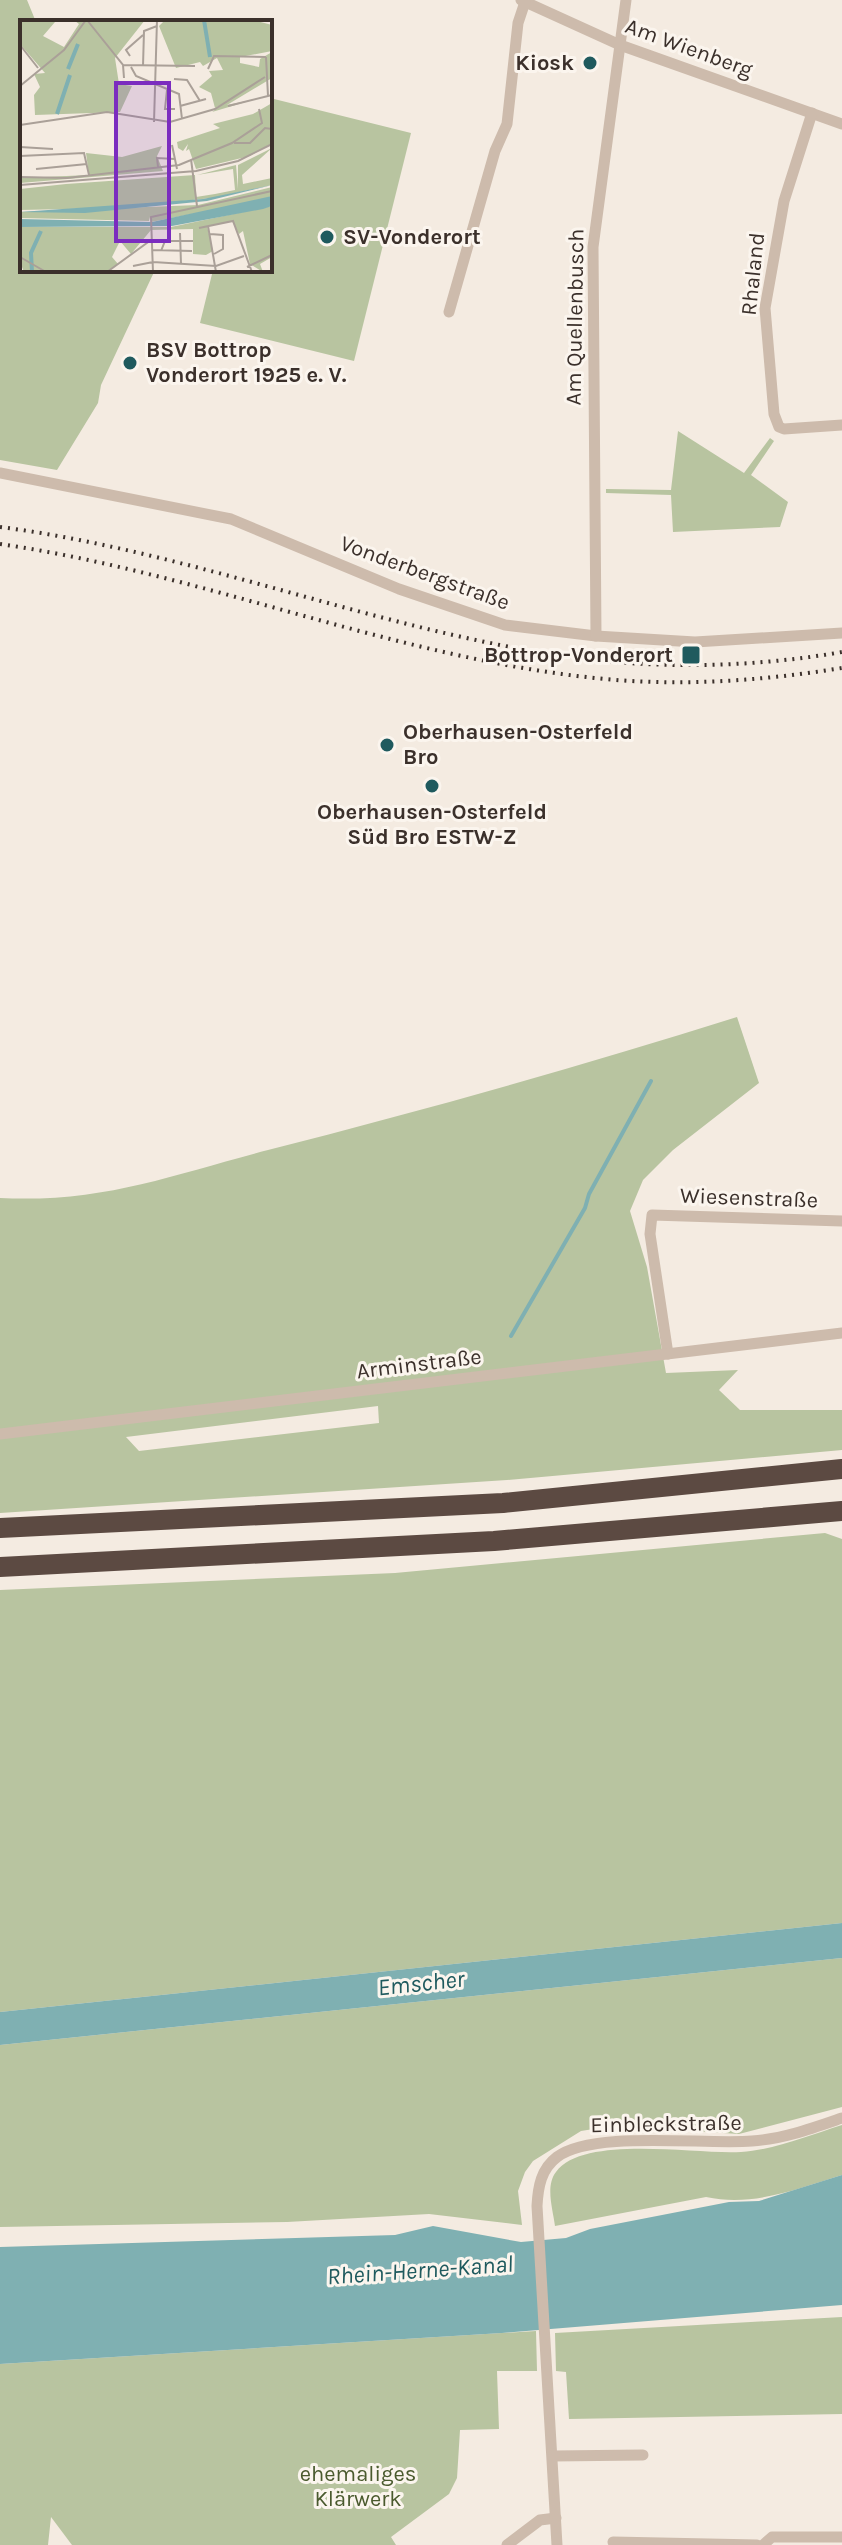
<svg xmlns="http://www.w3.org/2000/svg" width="842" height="2545" viewBox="0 0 842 2545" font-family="Karla,sans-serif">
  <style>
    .green { fill: #b8c4a0; fill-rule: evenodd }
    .water { fill: #7fb0b2 }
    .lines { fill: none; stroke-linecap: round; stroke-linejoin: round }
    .stream { stroke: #7fb0b2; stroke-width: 4 }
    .minor { stroke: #cdbbac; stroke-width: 11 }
    .motorway { stroke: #5c4a42; stroke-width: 20 }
    .rail { stroke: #3b302b; stroke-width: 4; stroke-dasharray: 2 6; stroke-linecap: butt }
    .poi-dot { fill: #1f5a5e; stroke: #fbf5ee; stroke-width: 3 }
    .labels { text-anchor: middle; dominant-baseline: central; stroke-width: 6; stroke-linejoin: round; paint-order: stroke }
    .street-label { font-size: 22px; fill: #3b302b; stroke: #fbf5ee }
    .poi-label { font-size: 22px; font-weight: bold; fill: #3b302b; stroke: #fbf5ee; text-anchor: start }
    .park-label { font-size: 22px; fill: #4a5a2e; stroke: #fbf5ee }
    .water-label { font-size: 24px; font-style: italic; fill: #1f5a5e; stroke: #fbf5ee }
    .inset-river { fill: none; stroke: #7fb0b2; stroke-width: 4 }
    .inset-road { fill: none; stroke: #aaa098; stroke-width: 2 }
    .view { fill: #7b2cbf; fill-opacity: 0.15; stroke: #7b2cbf; stroke-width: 4 }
    .inset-edge { fill: none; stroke: #3b302b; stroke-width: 4 }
  </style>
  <rect width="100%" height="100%" fill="#f4ebe1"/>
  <g class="green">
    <path d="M0 0H27L36 22H22V270H155L101 385 98 403 57 470 0 460Z"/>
    <path d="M270 98 411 133 354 361 200 323 213 270H270Z"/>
    <path d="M678 431 744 473 770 438 774 441 751 475 788 502 780 527 673 532 671 495 606 493V489L671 490Z"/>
    <path d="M737 1017 759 1083 673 1150 643 1180 630 1211 647 1267 666 1373 738 1370 719 1390 740 1410H842V1450L507 1480 0 1513V1198C104 1203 171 1175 268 1150 425 1110 582 1066 737 1017ZM378 1406 379 1423 139 1451 126 1437Z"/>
    <path d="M825 1533 842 1539V1923L0 2012V1590L395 1573Z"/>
    <path d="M842 1958V2107L739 2134 612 2126 581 2131 533 2161 525 2172 518 2191 522 2225 429 2214 287 2222 0 2227V2045Z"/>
    <path d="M842 2125V2175C796 2189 754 2207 706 2197L555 2226C553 2210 545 2186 556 2172 584 2134 697 2155 741 2152 774 2150 810 2135 842 2125Z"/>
    <path d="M842 2317V2414L569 2419 566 2372 556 2371 555 2333Z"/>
    <path d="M536 2331 537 2371H497L499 2429 460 2430 457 2478 449 2494 391 2537 396 2545H72L51 2517 48 2545H0V2364Z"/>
  </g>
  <g class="water">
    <path d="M842 1923V1958L0 2045V2012Z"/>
    <path d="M842 2175V2305L502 2333 0 2364V2247L395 2235 433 2226 521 2242 566 2238 590 2229 729 2202 759 2201Z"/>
  </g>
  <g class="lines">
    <path class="stream" d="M511 1336 585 1208 589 1194 651 1081"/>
    <g class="minor">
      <path d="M521 0 620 45 842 124"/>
      <path d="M812 113 784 201 765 308 774 414 779 427 784 429 842 425"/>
      <path d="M449 312 495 151 507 124 518 23 525 2"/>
      <path d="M0 473 231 519 399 589 505 625 596 636 695 642 842 633"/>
      <path d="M596 636 593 247 626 0"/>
      <path d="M668 1354 650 1234 652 1215 842 1221"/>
      <path d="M0 1434 842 1333"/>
      <path d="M553 2456 643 2455"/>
      <path d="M613 2542 757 2545"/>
      <path d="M507 2545 540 2520 556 2518"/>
      <path d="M557 2545 537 2206C538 2187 541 2169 557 2157 593 2130 704 2145 752 2141 783 2139 813 2128 842 2118"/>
      <path d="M763 2545 772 2537H842"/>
    </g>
    <g class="motorway">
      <path d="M0 1528 503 1503 842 1469"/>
      <path d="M0 1567 494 1541 842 1511"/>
    </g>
    <g class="rail">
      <path d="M0 527C202 553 393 637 595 660 677 669 761 666 842 652"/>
      <path d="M0 544C201 573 393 657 595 678 678 687 760 681 842 668"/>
    </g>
  </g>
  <g class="poi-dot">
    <circle cx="590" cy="63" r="8"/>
    <circle cx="327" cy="237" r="8"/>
    <circle cx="130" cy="363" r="8"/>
    <rect x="681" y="645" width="20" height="20" rx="4"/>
    <circle cx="387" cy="745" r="8"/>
    <circle cx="432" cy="786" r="8"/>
  </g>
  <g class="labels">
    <g class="street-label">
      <text transform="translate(689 48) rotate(20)">Am Wienberg</text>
      <text transform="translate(753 274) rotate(-84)">Rhaland</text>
      <text transform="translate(575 317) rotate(-89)">Am Quellenbusch</text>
      <text transform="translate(425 573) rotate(20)">Vonderbergstraße</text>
      <text transform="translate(749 1198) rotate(2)">Wiesenstraße</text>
      <text transform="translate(419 1364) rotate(-7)">Arminstraße</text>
      <text transform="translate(666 2124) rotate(-1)">Einbleckstraße</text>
    </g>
    <g class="poi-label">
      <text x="574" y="63" text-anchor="end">Kiosk</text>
      <text x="343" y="237">SV-Vonderort</text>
      <text x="146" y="350">BSV Bottrop<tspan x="146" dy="25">Vonderort 1925 e. V.</tspan></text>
      <text x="673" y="655" text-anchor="end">Bottrop-Vonderort</text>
      <text x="403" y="732">Oberhausen-Osterfeld<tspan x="403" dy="25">Bro</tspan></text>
      <text x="432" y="812" text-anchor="middle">Oberhausen-Osterfeld<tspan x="432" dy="25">Süd Bro ESTW-Z</tspan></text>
    </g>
    <g class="park-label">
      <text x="358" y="2474">ehemaliges<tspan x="358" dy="25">Klärwerk</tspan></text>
    </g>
    <g class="water-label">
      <text transform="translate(421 1983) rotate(-6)">Emscher</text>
      <text transform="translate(420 2270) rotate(-4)">Rhein-Herne-Kanal</text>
    </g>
  </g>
  <g transform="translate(20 20)">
    <rect width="252" height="252" fill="#f4ebe1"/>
    <path d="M2 0H125L95 38 99 64 112 66 100 92 15 95 14 75 20 67 14 54 25 53 0 24ZM55 1 59 4 44 27 23 16 35 2ZM145 0H233L252 5V31L220 37V43L239 47 240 39 252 32V58L207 85 236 79 192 92 206 82 195 88 191 73 179 67 192 56 189 51 203 50 197 38 183 46 180 42 156 48 139 6ZM252 83V123L230 136 176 149 169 129 166 131 168 124 163 131 158 128 157 122 200 108 193 104 233 94ZM142 126 137 136 143 151 0 163 1 158 69 155 66 133 102 137ZM252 128 222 155 223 164 252 158V165L192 178 94 188 0 190V169L46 164 175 155 176 177 195 174 215 170 213 149 177 155 216 145 218 169V145ZM252 167V176L239 181 131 202 130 197 129 201 0 198V192L178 185ZM252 186V237L240 244 243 252 230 244 223 211 219 214 212 201 187 206 193 231 186 235 173 234V209L131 210 111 234 100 221 92 237 98 244 87 252H4L0 242V207H151Z" fill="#b8c4a0" fill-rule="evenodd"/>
    <path d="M252 165 187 181 65 193 0 192 183 179ZM252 176V186L243 189 152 206 0 207V199L132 202Z" fill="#7fb0b2"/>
    <path class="inset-river" d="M184 0 190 37M48 49 58 24M37 94 50 55M12 252 11 233 21 211"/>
    <path class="inset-road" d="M67 0 103 45 104 58M0 25 18 48M110 36 106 30 123 15M246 37 248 76M103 45 175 46M123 46 124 11 137 6M111 47 116 56 159 74 162 99M188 49 194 36 246 37M154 59 167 60 180 81M0 66 44 30 66 0M147 70 145 89H155M160 86 186 79M208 86 252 75M134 102 137 0M0 105 87 92 150 102 195 89 245 57M214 123H230L245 108 252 109M152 125 157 149M0 127 33 129M0 136 64 133 69 155M171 139 177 186M138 147 137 138 155 139M16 149 67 144M0 157 47 158 159 145 212 123 242 103 239 89M0 165 176 151 218 141 252 124M188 206 196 252M179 208 213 201 232 252M160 213 161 244M190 214 203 215V229L194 234M132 230 172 231M141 231 145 221H173M0 237 26 252M113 246 133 242 196 246 224 236M227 247 252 235M87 252 131 220M133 252 131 197 252 171"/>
    <path class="view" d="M96 63H149V221H96Z"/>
    <rect width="252" height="252" class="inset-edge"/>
  </g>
</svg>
